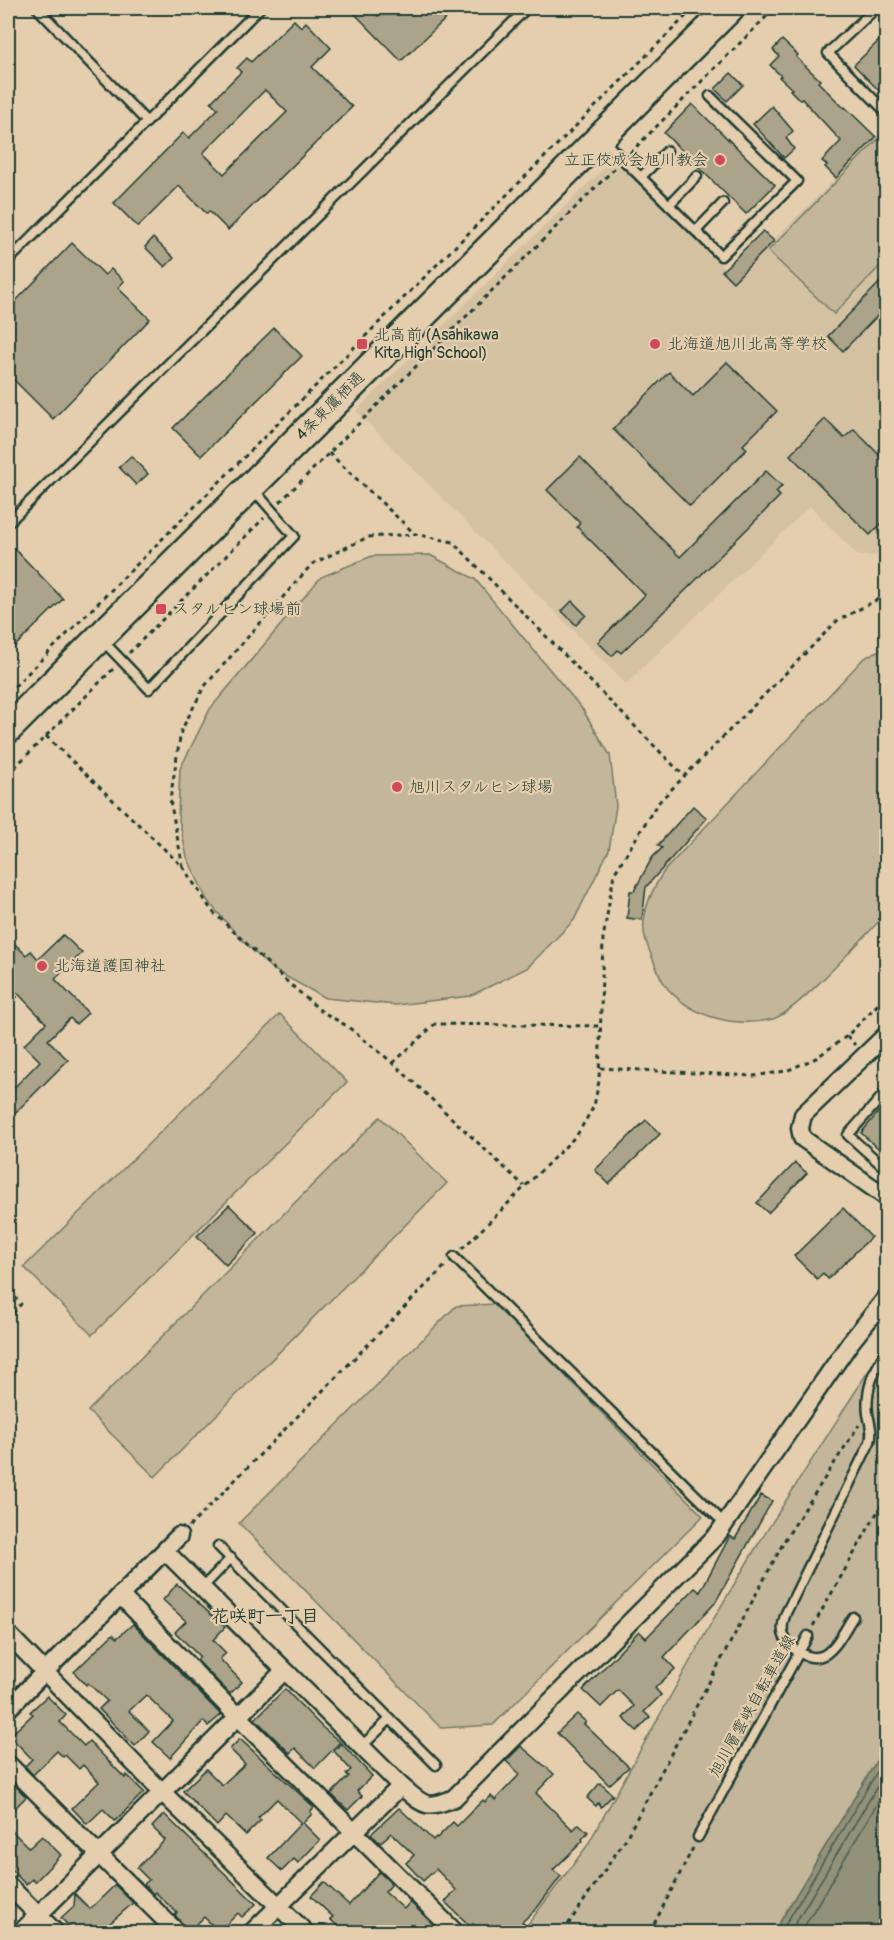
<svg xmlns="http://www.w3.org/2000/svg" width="894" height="1940" viewBox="0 0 894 1940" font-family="Pangolin,'Klee One',sans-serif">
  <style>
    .built { fill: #d4c1a2 }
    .green { fill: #c4b69a; stroke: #727a67; stroke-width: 1.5 }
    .water { fill: #92917a; stroke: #646f5e; stroke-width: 1.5 }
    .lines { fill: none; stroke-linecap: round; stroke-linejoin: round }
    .shore { stroke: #4d5f50; stroke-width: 1.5 }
    .building { fill: #aba38a; stroke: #1f3d34; stroke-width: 1.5; fill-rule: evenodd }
    .service-casing { stroke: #1f3d34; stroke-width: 13 }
    .minor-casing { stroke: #1f3d34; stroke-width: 21 }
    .trunk-casing { stroke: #1f3d34; stroke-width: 32 }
    .path { stroke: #1f3d34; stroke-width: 3; stroke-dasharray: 4.5 4.5; stroke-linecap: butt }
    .service { stroke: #e5cead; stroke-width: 8 }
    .minor { stroke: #e5cead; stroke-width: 16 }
    .trunk { stroke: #e5cead; stroke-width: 27 }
    .poi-dot { fill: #d1495b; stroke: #e5cead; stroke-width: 2 }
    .labels { text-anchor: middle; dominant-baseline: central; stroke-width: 4.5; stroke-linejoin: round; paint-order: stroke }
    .poi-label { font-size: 16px; fill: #1f3d34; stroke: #e5cead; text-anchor: start }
    .street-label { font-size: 16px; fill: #1f3d34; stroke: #e5cead }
    .neighbourhood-label { font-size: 18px; font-weight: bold; fill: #1f3d34; stroke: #e5cead }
  </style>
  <rect width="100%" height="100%" fill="#e5cead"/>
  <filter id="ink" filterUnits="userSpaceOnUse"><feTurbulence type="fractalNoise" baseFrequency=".0167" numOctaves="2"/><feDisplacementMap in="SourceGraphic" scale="12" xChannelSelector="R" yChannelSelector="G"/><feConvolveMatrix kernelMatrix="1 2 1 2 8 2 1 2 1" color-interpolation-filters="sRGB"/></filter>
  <g filter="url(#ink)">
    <path class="built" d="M886 129V555L858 556 810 506 626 684 356 411 615 157 735 278Z"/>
    <g class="green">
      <path d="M882 135 886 139V260L834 314 768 251Z"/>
      <path d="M430 555 475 579 583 710 610 755 616 806 609 850 574 920 527 968 470 996 396 1005 325 998 272 969 238 936 207 900 187 857 178 815 180 769 210 709 321 577 372 556Z"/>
      <path d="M886 646V914C865 935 797 1012 773 1019 736 1028 694 1018 668 989 661 981 656 967 652 957 647 946 642 933 644 921 646 902 654 887 664 871L863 659Z"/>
      <path d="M280 1014 347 1082 92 1335 24 1267Z"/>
      <path d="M380 1117 447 1183 155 1477 88 1411Z"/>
      <path d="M495 1304 703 1516 493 1725 441 1728 239 1523 456 1306Z"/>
      <path d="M886 1343V1745L774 1932H522L587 1846 714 1618 754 1551Z"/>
    </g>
    <path class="water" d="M886 1745V1932H774Z"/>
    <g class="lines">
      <g class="shore">
        <path d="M781 1932 886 1757"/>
        <path d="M790 1932 886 1772"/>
        <path d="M801 1932 886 1789"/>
      </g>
    </g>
    <g class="building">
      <path d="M361 8H370L378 16 387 8H457L401 61 355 14Z"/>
      <path d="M294 20 301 27 306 22 331 48 312 67 352 107 228 230 209 211 207 214 179 186 138 227 114 203 183 133 189 138 218 109 211 102 241 72 237 68 247 58 251 62ZM265 90 287 112 224 174 203 153Z"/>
      <path d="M886 34V98L854 65Z"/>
      <path d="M782 40 798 55 796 57 820 80 818 82 844 108 845 107 876 137 836 178 825 167 827 165 822 161 841 141 802 99 800 100 790 90 792 89 779 77 781 76 770 65 779 56 773 50Z"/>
      <path d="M731 73 743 85 727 101 715 89Z"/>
      <path d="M692 104 775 185 746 214 664 133Z"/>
      <path d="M772 106 793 131 786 138 794 149 784 158 753 124Z"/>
      <path d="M763 231 774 241 733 282 722 271Z"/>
      <path d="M153 238 174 258 165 267 145 247Z"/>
      <path d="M72 243 105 275 111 269 124 281 118 288 150 319 53 419 8 374V309Z"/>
      <path d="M886 276V307L843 351 828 336Z"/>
      <path d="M274 328 302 356 201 456 173 428Z"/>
      <path d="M727 362 777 411 743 445 747 449 690 506 613 429 669 372 693 396Z"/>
      <path d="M825 419 844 438 854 429 886 462V519L870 535 790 455Z"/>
      <path d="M131 456 148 474 136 485 119 467Z"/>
      <path d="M580 457 680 557 766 471 782 486 776 492 780 496 688 588 621 653 618 650 612 656 598 642 645 595 577 527 580 523 547 490Z"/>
      <path d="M14 548 63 599 8 653V554Z"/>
      <path d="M572 601 586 615 576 625 562 611Z"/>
      <path d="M693 806 707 818 646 887 642 920 627 918 630 891H634L652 858 662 848 658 845Z"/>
      <path d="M63 935 82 953 55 979 88 1013 76 1024 70 1018 48 1040 68 1060 8 1120V1094L40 1061 24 1045 46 1023 8 983V937L26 955 31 951 38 959Z"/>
      <path d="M886 1103V1140L879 1149 861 1133Z"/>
      <path d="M646 1120 660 1134 609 1184 595 1170Z"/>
      <path d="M795 1163 807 1173 768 1213 757 1203Z"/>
      <path d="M229 1205 258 1233 226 1265 197 1236Z"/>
      <path d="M843 1208 871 1237 828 1279 823 1273 817 1279 794 1256Z"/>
      <path d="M761 1495 772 1501 715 1603 664 1657 675 1669 655 1688 661 1695 644 1712 650 1717 637 1731 623 1718 634 1706 618 1690 601 1707 583 1690 639 1631 646 1638 695 1588 700 1592 730 1536 735 1539Z"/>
      <path d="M177 1584 225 1627 213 1640 226 1653 220 1659 242 1682 230 1694 197 1660 200 1657 175 1632 186 1621 163 1600Z"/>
      <path d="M133 1624 221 1715 208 1726 203 1721 170 1758 153 1742 173 1721 146 1695 129 1711 149 1731 135 1746 99 1709 107 1701 88 1683 86 1685 74 1672 113 1634 117 1638Z"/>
      <path d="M285 1689 322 1727 340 1742 315 1768 295 1748 290 1753 255 1719Z"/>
      <path d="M47 1696 66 1715 60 1722 84 1746 89 1741 125 1778 127 1775 144 1792 115 1821 103 1809 87 1824 72 1808 99 1782 83 1765 79 1769 65 1755 63 1757 57 1751 33 1775 25 1766 32 1759 10 1736 33 1714 30 1712Z"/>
      <path d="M577 1714 586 1722 584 1724 629 1767 609 1785 557 1733Z"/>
      <path d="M240 1739 314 1807 310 1812 312 1814 303 1823 320 1840 298 1863 294 1859 282 1871 268 1858 301 1823 277 1799 258 1818 261 1820 246 1835 226 1816 217 1826 183 1791 206 1769 222 1785 245 1764 230 1749Z"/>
      <path d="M341 1743 372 1776 357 1791 362 1796 348 1810 331 1794 349 1776 346 1774 351 1770 334 1751Z"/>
      <path d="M521 1746 554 1774 536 1793 573 1830 579 1824 588 1832 582 1839 583 1841 553 1870 561 1876 537 1908 522 1922 525 1925 518 1932H481L473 1924 470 1926 445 1902 456 1890 436 1869 423 1881 406 1863 414 1855 391 1833 380 1843 371 1834 399 1808 433 1840 436 1837 437 1838 453 1822 457 1826 483 1800 485 1802 491 1796 495 1800 520 1774 506 1761Z"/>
      <path d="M8 1778 26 1797 8 1815Z"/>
      <path d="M600 1783 613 1795 601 1807 598 1803 596 1806 587 1798Z"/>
      <path d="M164 1814 256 1904 242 1917 238 1913 219 1932 204 1917 189 1932 175 1915 177 1913 155 1892 153 1894 144 1884 149 1880 137 1868 165 1840 152 1827Z"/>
      <path d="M8 1827 29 1848 42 1836 61 1855 35 1882 32 1879 26 1885 8 1866Z"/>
      <path d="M379 1872 392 1884 385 1892 404 1909 410 1902 441 1932H344L330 1919 333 1917 311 1896 324 1882 349 1905Z"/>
      <path d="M115 1885 133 1903 100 1932H75L61 1918 74 1906 75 1894 90 1909Z"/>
    </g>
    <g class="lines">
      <g class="service-casing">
        <g id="service">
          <path d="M37 8 147 122"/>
          <path d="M876 8 828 53 886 112"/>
          <path d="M602 139 721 256 797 181 710 96"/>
          <path d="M641 177 667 151"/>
          <path d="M669 205 697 176"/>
          <path d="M696 231 723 203"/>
          <path d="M8 261 260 8"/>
          <path d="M8 523 527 8"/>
          <path d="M102 640 149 689 294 536 254 490"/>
          <path d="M886 1092 848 1135 886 1169"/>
          <path d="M454 1257 725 1524"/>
          <path d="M218 1546 436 1765"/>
          <path d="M202 1588 231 1558"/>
          <path d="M853 1617C845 1629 837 1647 824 1655 810 1662 790 1650 784 1636 781 1629 783 1621 786 1613L870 1442C873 1432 870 1424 868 1414 865 1388 874 1372 886 1351"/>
          <path d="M361 1747 390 1719"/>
          <path d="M698 1837 808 1636"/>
        </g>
      </g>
      <g class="minor-casing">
        <g id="minor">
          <path d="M886 1035 803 1115 800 1128 802 1138 886 1197"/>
          <path d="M165 1551 401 1786C423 1804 425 1811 454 1798L717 1535 850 1343 886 1298"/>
          <path d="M120 1595 238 1717 455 1932"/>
          <path d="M8 1634 163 1793 305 1932"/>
          <path d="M8 1709 179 1536"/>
          <path d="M8 1764 177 1932"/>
          <path d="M8 1885 55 1932"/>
          <path d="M21 1932 284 1671"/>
          <path d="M252 1932 401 1786"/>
        </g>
      </g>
      <g class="trunk-casing">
        <path id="trunk" d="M8 729 730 8"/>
      </g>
      <g class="path">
        <path d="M630 153 775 8"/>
        <path d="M329 453 415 534"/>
        <path d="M280 502 615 168"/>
        <path d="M129 653 264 518"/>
        <path d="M8 693 694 8"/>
        <path d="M46 736 183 867 212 911 283 978 321 1011 347 1026 393 1063 524 1186"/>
        <path d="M8 774 114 668"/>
        <path d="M183 867 170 800 181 731 204 687 312 564 368 537 415 534 453 542 684 776"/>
        <path d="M8 1006 18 995"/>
        <path d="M847 1036 855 1045"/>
        <path d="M393 1063 435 1024 602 1026"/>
        <path d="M600 1068 754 1076 786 1071 816 1058 847 1036 886 996"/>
        <path d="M462 1249 577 1135 594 1106 599 1081 603 939 614 874 657 804 837 621 886 595"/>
        <path d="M8 1290 21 1304 8 1319"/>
        <path d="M880 1395 886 1386"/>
        <path d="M189 1527 447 1264"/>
        <path d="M813 1626 886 1497"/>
        <path d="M563 1932 625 1840 786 1538 859 1425"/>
        <path d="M650 1932 694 1846"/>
      </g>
      <use href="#service" class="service"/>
      <use href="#minor" class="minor"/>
      <use href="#trunk" class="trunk"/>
    </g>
  </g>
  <g class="poi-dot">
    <circle cx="720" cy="160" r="6"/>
    <rect x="356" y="338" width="12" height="12" rx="3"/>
    <circle cx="655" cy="344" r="6"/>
    <rect x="155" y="603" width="12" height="12" rx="3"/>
    <circle cx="397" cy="787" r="6"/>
    <circle cx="42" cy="966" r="6"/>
  </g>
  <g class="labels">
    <g class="poi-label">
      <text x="708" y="160" text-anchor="end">立正佼成会旭川教会</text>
      <text x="374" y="335">北高前 (Asahikawa<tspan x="374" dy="18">Kita High School)</tspan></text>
      <text x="667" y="344">北海道旭川北高等学校</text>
      <text x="173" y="609">スタルヒン球場前</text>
      <text x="409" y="787">旭川スタルヒン球場</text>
      <text x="54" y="966">北海道護国神社</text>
    </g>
    <g class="street-label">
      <text transform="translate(330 406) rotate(-45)">4条東鷹栖通</text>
      <text transform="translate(752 1706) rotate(-61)">旭川層雲峡自転車道線</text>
    </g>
    <g class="neighbourhood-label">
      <text x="265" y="1616">花咲町一丁目</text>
    </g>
  </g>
  <rect width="894" height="1940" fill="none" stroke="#e5cead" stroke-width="30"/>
  <rect x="15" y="15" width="864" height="1910" fill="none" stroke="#1f3d34" stroke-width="2" filter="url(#ink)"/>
</svg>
